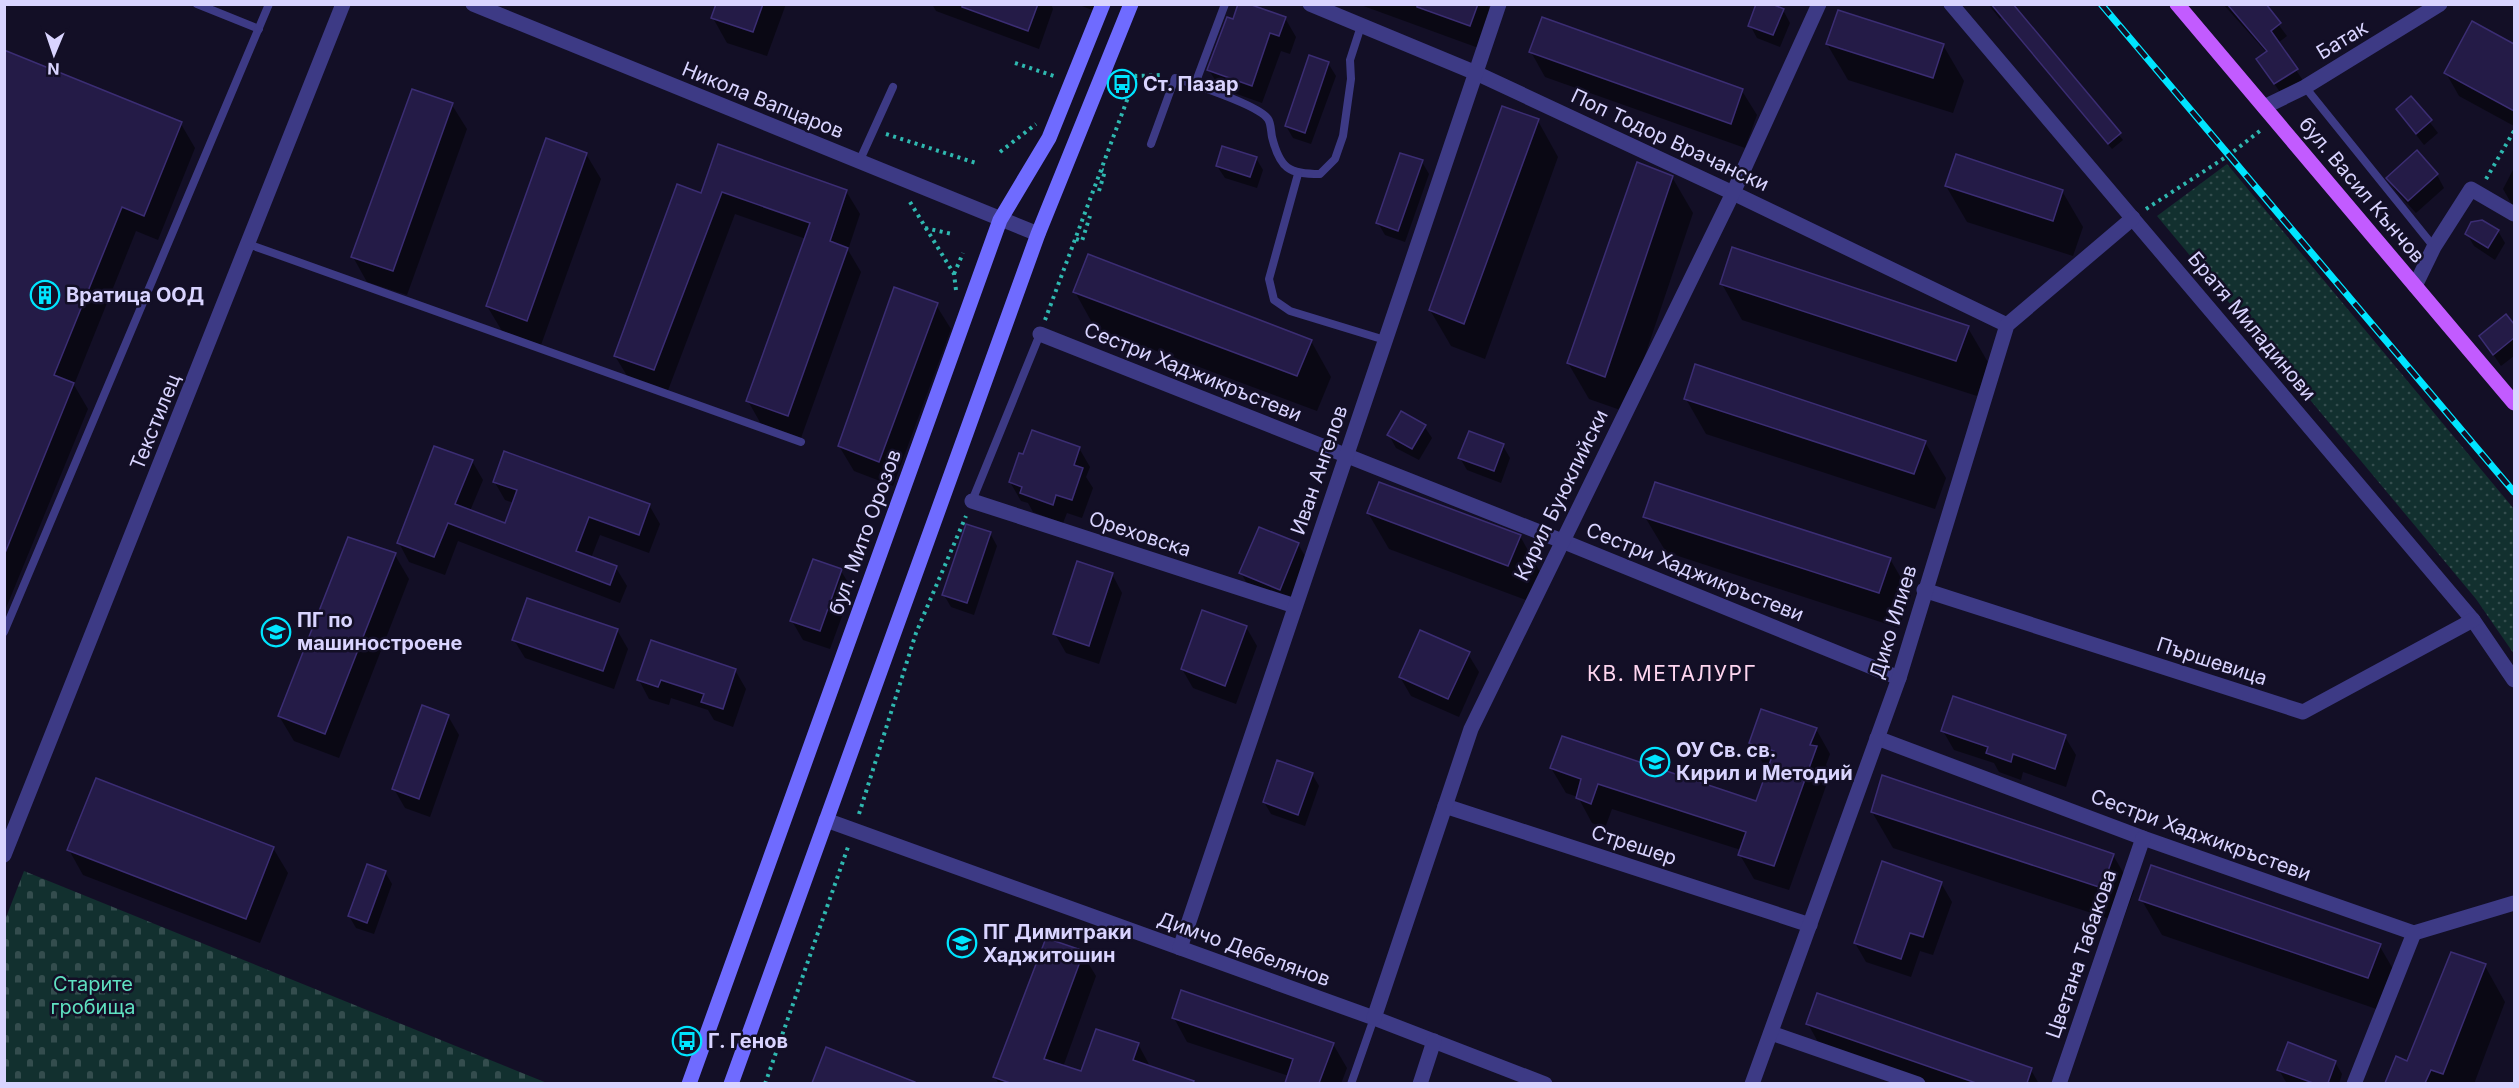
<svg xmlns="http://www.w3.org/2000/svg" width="2519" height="1088" viewBox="0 0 2519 1088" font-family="Inter,sans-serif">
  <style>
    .grass { fill: url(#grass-dots) }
    .cemetery { fill: url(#cemetery-stones) }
    .shadow { fill: #0007 }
    .building { fill: #241b47; stroke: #3b2d73; stroke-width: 1.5 }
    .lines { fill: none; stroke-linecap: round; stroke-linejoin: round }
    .path { stroke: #2fb8b0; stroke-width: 4; stroke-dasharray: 3 4.5; stroke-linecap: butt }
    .service { stroke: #3d3a85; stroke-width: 8 }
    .minor { stroke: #3d3a85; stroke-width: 15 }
    .secondary { stroke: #6f6bff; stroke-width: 15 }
    .primary { stroke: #c25bff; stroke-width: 15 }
    .rail-casing { stroke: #00e5ff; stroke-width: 7 }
    .rail { stroke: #130f26; stroke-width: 4.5; stroke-dasharray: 14; stroke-linecap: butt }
    .labels { text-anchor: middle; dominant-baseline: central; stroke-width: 5; stroke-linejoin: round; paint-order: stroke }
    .street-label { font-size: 20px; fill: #d9d4ff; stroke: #130f26 }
    .poi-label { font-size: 20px; font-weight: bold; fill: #d9d4ff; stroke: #130f26; text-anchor: start }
    .park-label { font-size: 20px; fill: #5fe0c0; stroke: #130f26 }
    .neighbourhood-label { font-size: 21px; letter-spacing: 1.5px; fill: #ffd6f0; stroke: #130f26 }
  </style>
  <defs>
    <pattern id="grass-dots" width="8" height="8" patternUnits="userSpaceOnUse" patternTransform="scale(1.5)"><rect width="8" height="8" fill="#12302f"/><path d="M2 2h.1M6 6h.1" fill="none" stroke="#344d4e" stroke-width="1.8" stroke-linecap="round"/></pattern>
    <pattern id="cemetery-stones" width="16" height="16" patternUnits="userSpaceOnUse" patternTransform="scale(1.5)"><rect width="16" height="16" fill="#12302f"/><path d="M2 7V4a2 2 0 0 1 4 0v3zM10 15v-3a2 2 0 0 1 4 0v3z" fill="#344d4e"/></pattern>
  </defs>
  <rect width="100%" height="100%" fill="#130f26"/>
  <path class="grass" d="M2227 164 2514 509V654L2476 599 2157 216Z"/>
  <path class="cemetery" d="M24 871 547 1083H5V920Z"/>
  <g class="shadow">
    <path d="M718 4H786L767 56 727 43 713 18Z"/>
    <path d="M932 4H1051L1053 9 1039 49 936 11Z"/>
    <path d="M1077 4H1105L1102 14Z"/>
    <path d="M1358 4H1487L1495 18 1484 50Z"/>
    <path d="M1988 4H2010L2123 140 2112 149 2002 18 2000 19Z"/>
    <path d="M2223 4H2263L2287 36 2278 43 2304 82 2282 95 2258 60 2267 53Z"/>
    <path d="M1783 10 1790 23 1780 47 1757 38 1750 25Z"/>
    <path d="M1285 18 1296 37 1290 54 1281 51 1262 103 1220 88 1209 70 1234 21Z"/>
    <path d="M2473 23 2514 46V126L2459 96 2446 73Z"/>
    <path d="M1827 44 1943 45 1964 81 1953 113 1848 80Z"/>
    <path d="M4 52 181 124 195 148 158 240 136 231 74 385 88 409 4 613Z"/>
    <path d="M1531 52 1742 91 1757 115 1745 148 1545 77Z"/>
    <path d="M1328 63 1336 76 1311 144 1293 138 1286 126Z"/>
    <path d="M2411 98 2438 133 2424 145 2397 110Z"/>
    <path d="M452 105 467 129 407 295 367 282 353 257Z"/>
    <path d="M1538 121 1558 157 1485 359 1451 346 1430 310Z"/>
    <path d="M719 145 846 191 860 214 848 250 861 272 801 438 761 424 748 401 806 239 735 214 667 393 629 379 615 356 702 195Z"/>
    <path d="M2417 153 2437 175 2444 188 2416 213 2395 190 2388 178Z"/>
    <path d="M586 154 601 179 541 345 502 331 487 306Z"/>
    <path d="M1256 158 1263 170 1257 188 1225 178 1217 166Z"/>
    <path d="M1422 162 1429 174 1405 242 1385 235 1378 223Z"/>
    <path d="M2514 168V208L2503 189Z"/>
    <path d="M1672 177 1693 213 1626 412 1589 399 1568 363Z"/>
    <path d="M1946 186 2062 191 2083 227 2073 256 1967 222Z"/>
    <path d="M2498 231 2505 243 2495 260 2474 246 2467 234Z"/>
    <path d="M1722 284 1968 328 1989 364 1977 396 1742 320Z"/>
    <path d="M1075 292 1311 341 1331 377 1317 411 1095 328Z"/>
    <path d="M936 305 951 329 893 486 854 471 839 446Z"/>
    <path d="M2506 316 2514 327V356L2501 366 2481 336Z"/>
    <path d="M1686 399 1925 442 1946 478 1935 509 1706 434Z"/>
    <path d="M1424 426 1432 438 1419 460 1396 448 1389 435Z"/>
    <path d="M1503 446 1510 458 1501 483 1467 470 1460 458Z"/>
    <path d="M1079 448 1090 467 1086 477 1093 488 1082 518 1067 513 1063 523 1033 512 1028 503 1021 501 1010 482Z"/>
    <path d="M472 461 483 480 470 511 506 525 514 503 505 500 494 481 649 505 660 524 649 553 600 535 591 558 616 568 627 586 620 603 458 541 445 575 409 562 399 543Z"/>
    <path d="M1368 513 1520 536 1540 572 1529 601 1389 549Z"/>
    <path d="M1645 517 1890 559 1911 595 1899 628 1666 552Z"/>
    <path d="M990 533 997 546 974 615 951 607 944 595Z"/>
    <path d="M1298 544 1309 563 1290 608 1252 592 1241 573Z"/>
    <path d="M395 555 409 579 339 758 294 741 279 716Z"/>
    <path d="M841 571 852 589 830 649 803 640 792 621Z"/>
    <path d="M1112 574 1122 593 1099 664 1066 653 1055 634Z"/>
    <path d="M1246 627 1257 646 1236 704 1193 688 1182 669Z"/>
    <path d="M617 630 628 649 614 689 525 658 514 640Z"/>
    <path d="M1468 654 1479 672 1459 717 1411 696 1400 677Z"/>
    <path d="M735 670 746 689 733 727 714 720 708 710 671 698 669 705 649 699 639 680Z"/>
    <path d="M448 716 459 735 430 817 405 808 394 789Z"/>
    <path d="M1816 729 1830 754 1826 765 1831 772 1789 890 1754 879 1740 855 1741 850 1612 809 1605 828 1592 823 1578 797 1566 793 1551 768 1757 803 1769 769 1765 767 1751 742Z"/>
    <path d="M1943 731 2065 737 2076 755 2066 787 2023 772 2021 780 1999 772 1994 763 1954 750Z"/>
    <path d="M1312 774 1319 786 1305 826 1271 814 1264 802Z"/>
    <path d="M1872 812 2113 855 2134 891 2122 923 1893 848Z"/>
    <path d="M273 848 288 873 260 943 83 875 69 850Z"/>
    <path d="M385 872 392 884 374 934 356 928 349 916Z"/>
    <path d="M1941 883 1952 902 1933 955 1920 951 1911 977 1866 962 1855 943Z"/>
    <path d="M2141 899 2379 945 2400 981 2388 1013 2162 935Z"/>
    <path d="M1082 953 1096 976 1063 1067 1082 1073 1138 1044 1151 1068 1198 1084H999L995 1077Z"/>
    <path d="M2485 966 2505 1002 2474 1084H2386L2396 1058 2408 1063Z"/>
    <path d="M1174 1018 1333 1044 1347 1068 1341 1084H1286L1289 1076 1187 1042Z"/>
    <path d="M1808 1024 2031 1070 2039 1084H1896L1828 1060Z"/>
    <path d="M827 1049 914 1084H813Z"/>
    <path d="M2335 1062 2342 1074 2339 1084H2290L2286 1082 2279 1070Z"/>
  </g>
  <g class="building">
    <path d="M716 4H763L753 32 711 18Z"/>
    <path d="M962 4H1038L1028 31 962 7Z"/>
    <path d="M1238 4H1249L1286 17 1279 36 1270 33 1252 86 1207 70 1227 17 1233 19Z"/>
    <path d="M1417 4H1478L1470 26 1417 7Z"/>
    <path d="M1756 4H1772L1784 9 1773 35 1748 26Z"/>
    <path d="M1991 4H2013L2121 133 2108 144Z"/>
    <path d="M2227 4H2266L2281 23 2271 31 2298 69 2274 84 2256 59 2267 51Z"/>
    <path d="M1838 10 1944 44 1933 78 1826 44Z"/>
    <path d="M1542 17 1743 89 1731 124 1529 52Z"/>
    <path d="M2472 21 2514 44V111L2444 73Z"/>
    <path d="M4 50 182 122 144 216 122 207 54 375 74 383 5 553Z"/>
    <path d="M1309 55 1329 62 1305 133 1285 126Z"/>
    <path d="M412 89 453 103 393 271 351 257Z"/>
    <path d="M2411 96 2432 120 2416 134 2396 109Z"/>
    <path d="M1502 106 1539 119 1464 324 1429 310Z"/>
    <path d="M546 138 587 153 527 321 486 306Z"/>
    <path d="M718 144 847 190 830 241 848 248 788 416 746 401 810 223 722 192 654 370 614 356 677 184 701 193Z"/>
    <path d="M1222 146 1257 157 1250 177 1216 166Z"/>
    <path d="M2417 150 2438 174 2408 201 2386 178Z"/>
    <path d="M1400 153 1423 160 1398 231 1376 223Z"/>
    <path d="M1956 154 2063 190 2053 221 1945 186Z"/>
    <path d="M1637 162 1673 176 1605 377 1567 363Z"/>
    <path d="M2482 220 2499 230 2488 248 2465 234 2471 222Z"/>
    <path d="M1732 247 1969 326 1956 361 1720 284Z"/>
    <path d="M1088 254 1312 340 1297 376 1073 292Z"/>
    <path d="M894 287 938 303 879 462 838 446Z"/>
    <path d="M2506 314 2514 324V338L2493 355 2479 336Z"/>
    <path d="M1695 364 1926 441 1914 474 1684 399Z"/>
    <path d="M1401 411 1426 425 1412 449 1387 435Z"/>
    <path d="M1032 430 1080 447 1074 465 1083 468 1072 500 1056 495 1053 505 1020 493 1022 487 1009 482 1019 453 1023 454Z"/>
    <path d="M1469 431 1504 444 1494 471 1458 458Z"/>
    <path d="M434 446 473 460 455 504 505 523 517 490 493 482 504 451 650 504 639 535 589 517 576 551 617 566 610 585 448 523 434 557 397 543Z"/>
    <path d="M1379 482 1521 535 1508 566 1367 513Z"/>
    <path d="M1655 482 1891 558 1879 593 1643 517Z"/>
    <path d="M966 524 991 532 967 603 942 595Z"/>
    <path d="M1259 527 1299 543 1280 590 1239 573Z"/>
    <path d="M348 537 396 553 325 734 278 716Z"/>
    <path d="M813 559 842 569 820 631 790 621Z"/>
    <path d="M1077 561 1113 573 1089 646 1053 634Z"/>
    <path d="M527 598 618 629 603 671 512 640Z"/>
    <path d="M1202 610 1247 626 1225 686 1181 669Z"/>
    <path d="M1420 630 1470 652 1448 699 1399 677Z"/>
    <path d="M651 640 736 669 723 709 701 702 704 694 661 680 658 687 637 680Z"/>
    <path d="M1953 696 2066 735 2055 769 2013 754 2011 762 1986 753 1988 747 1941 731Z"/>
    <path d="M422 705 449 715 419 799 392 789Z"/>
    <path d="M1761 709 1817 728 1810 745 1817 746 1774 866 1738 855 1746 832 1598 784 1591 804 1576 798 1581 779 1550 768 1562 736 1756 801 1774 751 1749 743Z"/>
    <path d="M1277 760 1313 773 1298 815 1263 802Z"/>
    <path d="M1882 775 2114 854 2102 888 1871 812Z"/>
    <path d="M96 778 274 847 246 919 67 850Z"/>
    <path d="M1882 861 1942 882 1923 937 1910 933 1901 959 1854 943Z"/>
    <path d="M367 864 386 871 367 923 348 916Z"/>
    <path d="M2151 865 2381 944 2368 978 2139 900Z"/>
    <path d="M1046 938 1084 951 1044 1059 1081 1071 1096 1029 1139 1043 1133 1060 1194 1081 1193 1083H1010L993 1077Z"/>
    <path d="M2451 952 2486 964 2443 1074 2431 1070 2425 1083H2385L2396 1056 2407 1061Z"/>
    <path d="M1181 990 1334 1043 1319 1083H1285L1293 1059 1172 1018Z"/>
    <path d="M1817 993 2032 1068 2027 1083H1976L1806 1024Z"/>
    <path d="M2288 1042 2336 1061 2328 1083H2313L2277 1070Z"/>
    <path d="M826 1047 915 1082V1083H812Z"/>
  </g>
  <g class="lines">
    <g class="path">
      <path d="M1015 63 1057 77"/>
      <path d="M1120 71 1136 76 1163 75"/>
      <path d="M886 134 976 163"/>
      <path d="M1000 152 1036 124"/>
      <path d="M2486 179 2514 131"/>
      <path d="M1099 191 1105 171 1102 170"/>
      <path d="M910 202 954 274 956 290"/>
      <path d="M2146 209 2229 155 2261 130"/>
      <path d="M925 228 952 234"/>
      <path d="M1076 239 1082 241 1090 216"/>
      <path d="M954 274 963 253"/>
      <path d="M1045 320 1136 76"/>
      <path d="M859 814 916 633 966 516"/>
      <path d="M765 1084 848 847"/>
    </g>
    <g class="service">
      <path d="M197 4 259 29"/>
      <path d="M1195 84 1225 4"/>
      <path d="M2305 87 2434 247"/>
      <path d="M1151 144 1175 78C1193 84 1259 105 1268 119 1271 123 1271 132 1272 137 1280 169 1289 174 1320 174L1335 159 1343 136 1351 79 1350 60 1361 26"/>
      <path d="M859 162 893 87"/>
      <path d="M1298 174 1269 279 1274 300 1290 311 1385 340"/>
      <path d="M248 244 801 442"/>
      <path d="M972 501 1040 334"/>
      <path d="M4 632 269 4"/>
      <path d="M1351 1084 1374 1018"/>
    </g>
    <g class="minor">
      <path d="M473 4 1038 234"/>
      <path d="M1310 4 1476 73 1733 193 2007 325"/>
      <path d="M1951 4 2473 620 2514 680"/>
      <path d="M2264 107 2305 87 2440 4"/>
      <path d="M2415 286 2434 247 2471 189 2514 214"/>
      <path d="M1040 334 1562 541 1899 678"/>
      <path d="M972 501 1295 606"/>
      <path d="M1924 590 2303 712 2473 620"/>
      <path d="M1877 738 2143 838 2414 933 2514 903"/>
      <path d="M1445 806 1810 925"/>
      <path d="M826 820 1374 1018 1545 1084"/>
      <path d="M4 855 343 4"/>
      <path d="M1180 948 1499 4"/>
      <path d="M1374 1018 1471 729 1733 193 1819 4"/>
      <path d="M1771 1033 1918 1084"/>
      <path d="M1420 1084 1434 1041"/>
      <path d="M1752 1084 1899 678 2007 325 2133 218"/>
      <path d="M2059 1084 2143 838"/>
      <path d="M2354 1084 2414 933"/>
    </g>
    <g class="secondary">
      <path d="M689 1084 1000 220 1049 138 1103 4"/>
      <path d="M731 1084 1038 234 1131 4"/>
    </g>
    <path class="primary" d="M2177 4 2514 403"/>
    <g class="rail-casing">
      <path id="rail" d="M2101 4 2514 492"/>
    </g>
    <use href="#rail" class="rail"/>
  </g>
  <defs>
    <g id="bus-ring" transform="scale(1.5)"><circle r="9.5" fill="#130f26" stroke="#00e5ff" stroke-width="1.5"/><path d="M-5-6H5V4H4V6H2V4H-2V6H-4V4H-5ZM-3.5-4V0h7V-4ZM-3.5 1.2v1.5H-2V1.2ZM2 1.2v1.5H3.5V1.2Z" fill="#00e5ff"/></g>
    <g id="building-ring" transform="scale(1.5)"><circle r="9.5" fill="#130f26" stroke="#00e5ff" stroke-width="1.5"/><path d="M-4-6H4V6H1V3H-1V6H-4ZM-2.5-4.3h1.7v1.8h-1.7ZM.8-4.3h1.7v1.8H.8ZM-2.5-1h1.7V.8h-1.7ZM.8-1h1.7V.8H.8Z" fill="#00e5ff"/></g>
    <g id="school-ring" transform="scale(1.5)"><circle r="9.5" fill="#130f26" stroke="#00e5ff" stroke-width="1.5"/><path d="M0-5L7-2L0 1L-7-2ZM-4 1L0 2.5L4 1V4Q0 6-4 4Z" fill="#00e5ff"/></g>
  </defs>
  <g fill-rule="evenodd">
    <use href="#bus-ring" x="1122" y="84"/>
    <use href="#building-ring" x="45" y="295"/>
    <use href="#school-ring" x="276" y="632"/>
    <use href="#school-ring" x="1655" y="762"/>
    <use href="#school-ring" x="962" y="943"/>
    <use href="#bus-ring" x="687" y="1041"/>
  </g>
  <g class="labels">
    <g class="street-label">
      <text transform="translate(2342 40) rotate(-31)">Батак</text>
      <text transform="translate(763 100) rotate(22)">Никола Вапцаров</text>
      <text transform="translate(1670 140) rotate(25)">Поп Тодор Врачански</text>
      <text transform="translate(2362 190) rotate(50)">бул. Васил Кънчов</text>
      <text transform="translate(2252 326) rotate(50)">Братя Миладинови</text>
      <text transform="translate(1193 372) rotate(22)">Сестри Хаджикръстеви</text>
      <text transform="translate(155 422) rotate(-68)">Текстилец</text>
      <text transform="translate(1319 470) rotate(-71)">Иван Ангелов</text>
      <text transform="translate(1561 495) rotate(-64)">Кирил Буюклийски</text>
      <text transform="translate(865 532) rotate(-70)">бул. Мито Орозов</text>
      <text transform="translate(1140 534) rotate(18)">Ореховска</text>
      <text transform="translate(1695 572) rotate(22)">Сестри Хаджикръстеви</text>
      <text transform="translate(1893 622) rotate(-73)">Дико Илиев</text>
      <text transform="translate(2212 661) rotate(18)">Пършевица</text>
      <text transform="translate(2201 835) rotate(20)">Сестри Хаджикръстеви</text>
      <text transform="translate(1634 845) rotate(18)">Стрешер</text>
      <text transform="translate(1244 949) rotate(20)">Димчо Дебелянов</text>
      <text transform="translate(2081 954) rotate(-71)">Цветана Табакова</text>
    </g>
    <g class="poi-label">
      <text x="1143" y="84">Ст. Пазар</text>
      <text x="66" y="295">Вратица ООД</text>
      <text x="297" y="620">ПГ по<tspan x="297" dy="23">машиностроене</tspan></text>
      <text x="1676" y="750">ОУ Св. св.<tspan x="1676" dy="23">Кирил и Методий</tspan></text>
      <text x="983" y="932">ПГ Димитраки<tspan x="983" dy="23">Хаджитошин</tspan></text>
      <text x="708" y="1041">Г. Генов</text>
    </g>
    <g class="park-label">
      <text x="93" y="984">Старите<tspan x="93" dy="23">гробища</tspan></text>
    </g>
    <g class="neighbourhood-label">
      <text x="1672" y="673">КВ. МЕТАЛУРГ</text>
    </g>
  </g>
  <rect width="2519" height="1088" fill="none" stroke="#d9d4ff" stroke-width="12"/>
  <g transform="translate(54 54) rotate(182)" stroke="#130f26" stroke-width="4.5" paint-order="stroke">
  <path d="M0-4.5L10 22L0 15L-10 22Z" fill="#d9d4ff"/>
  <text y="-9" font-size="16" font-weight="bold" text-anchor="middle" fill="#d9d4ff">N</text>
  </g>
</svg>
